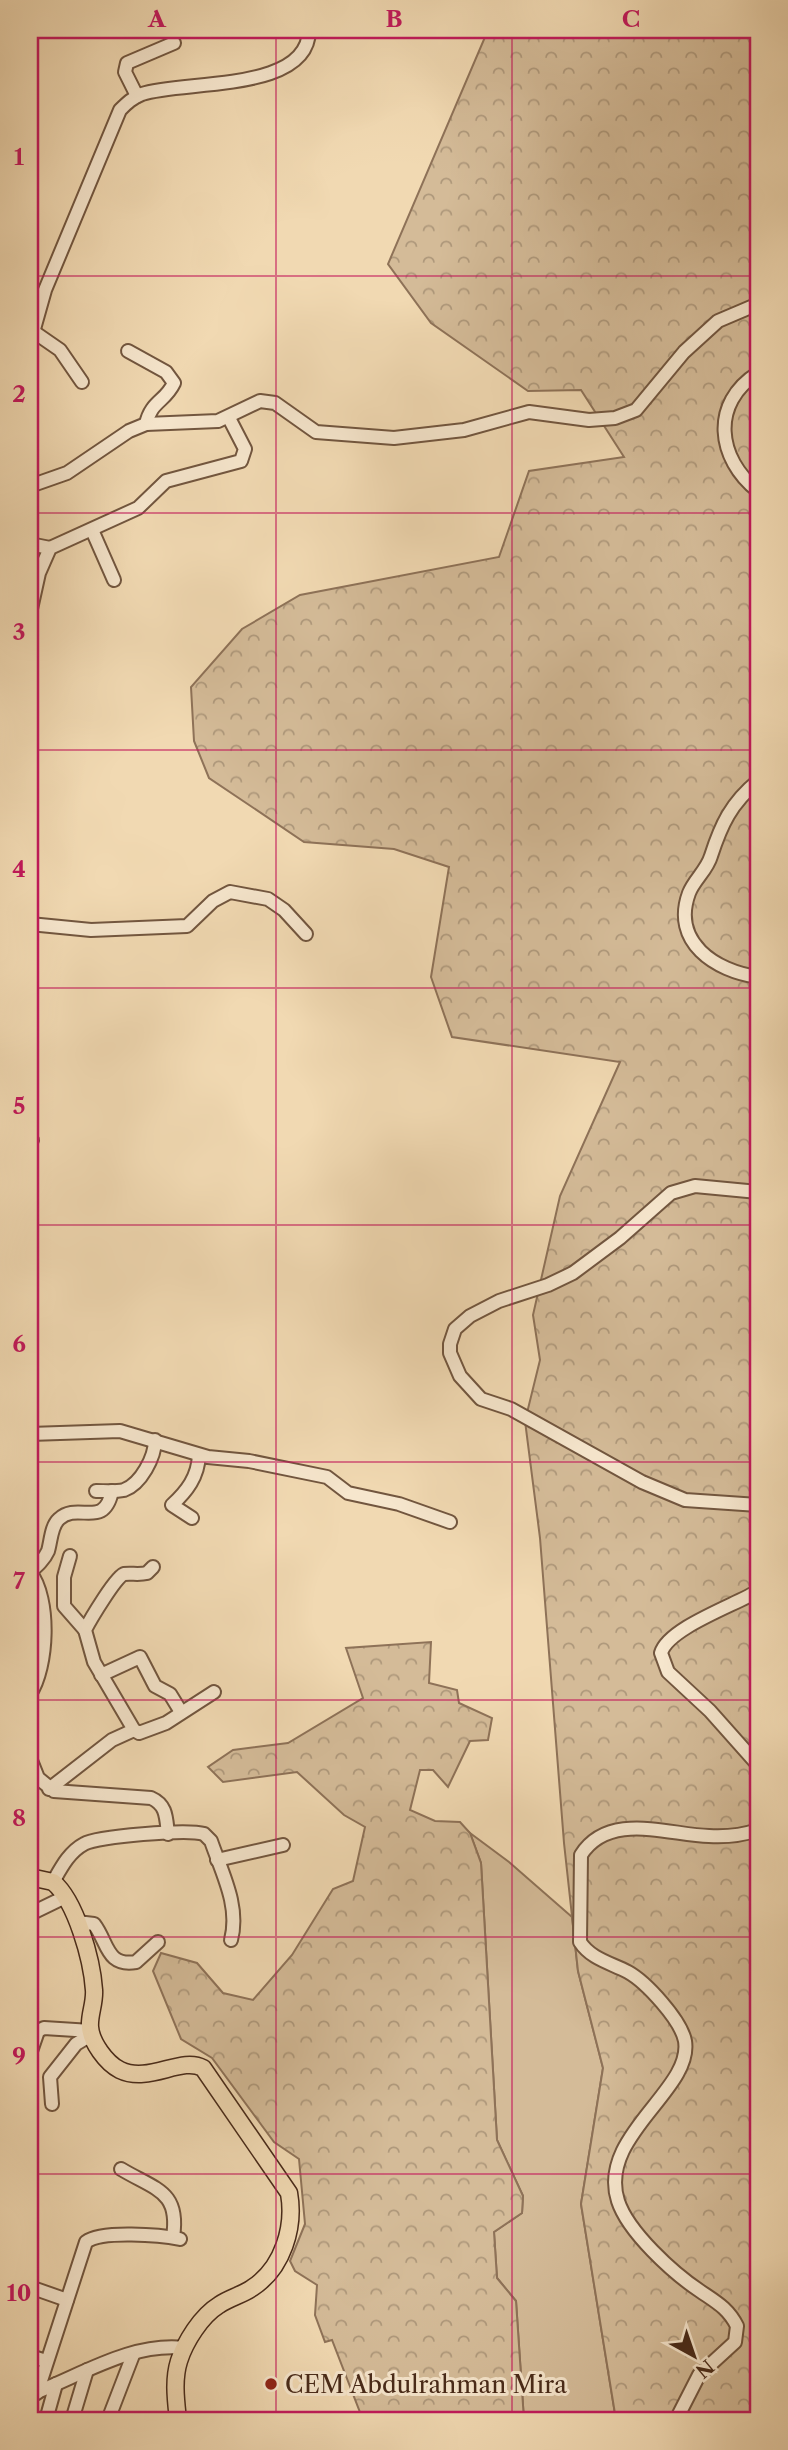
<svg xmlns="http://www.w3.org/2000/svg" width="788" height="2450" viewBox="0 0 788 2450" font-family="'Libre Caslon Text',serif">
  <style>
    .green { fill: #d4bb98; stroke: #8e7258; stroke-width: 2 }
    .forest { fill: url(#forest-crowns); stroke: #8e7258; stroke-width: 2 }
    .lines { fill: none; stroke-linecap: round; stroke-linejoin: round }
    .minor-casing { stroke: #72563f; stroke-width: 16 }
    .major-casing { stroke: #482a19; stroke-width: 19 }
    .minor { stroke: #f6e6cd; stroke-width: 12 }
    .major { stroke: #f1d9b2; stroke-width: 16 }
    .grid { fill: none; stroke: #c2185b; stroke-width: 2; stroke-opacity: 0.55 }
    .poi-dot { fill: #8f2418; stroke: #f6e6cd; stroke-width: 2.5 }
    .labels { text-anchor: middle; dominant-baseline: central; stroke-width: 6; stroke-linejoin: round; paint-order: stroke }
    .poi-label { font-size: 24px; fill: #482a19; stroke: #f6e6cd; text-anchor: start }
    .neatline { fill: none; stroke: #c2185b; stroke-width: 2.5 }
    .grid-label { font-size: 23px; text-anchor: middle; font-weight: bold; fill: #c2185b }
  </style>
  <defs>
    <pattern id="forest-crowns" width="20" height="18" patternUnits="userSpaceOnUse" patternTransform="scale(1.75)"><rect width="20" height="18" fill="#d4bb98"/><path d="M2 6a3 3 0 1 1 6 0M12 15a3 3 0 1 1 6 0" fill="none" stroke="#ae987b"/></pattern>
  </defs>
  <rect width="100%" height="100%" fill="#f1d9b2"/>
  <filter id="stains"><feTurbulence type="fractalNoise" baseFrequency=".00286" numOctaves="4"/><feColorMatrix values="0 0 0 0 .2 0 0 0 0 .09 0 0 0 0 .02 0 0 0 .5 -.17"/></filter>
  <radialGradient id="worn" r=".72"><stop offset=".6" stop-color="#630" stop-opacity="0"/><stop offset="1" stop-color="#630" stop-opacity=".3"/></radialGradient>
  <path class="green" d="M470 1833 509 1862 572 1917 578 1971 603 2068 581 2204 616 2420H524L516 2301 497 2278 494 2232 522 2213 523 2196 497 2140 481 1863Z"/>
  <g class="forest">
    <path d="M488 30H758V2420H616L581 2204 603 2068 578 1971 564 1843 540 1538 525 1421 540 1360 533 1315 560 1196 620 1062 452 1037 431 977 449 867 394 849 304 842 209 778 194 741 191 687 242 629 300 595 499 557 529 471 624 457 581 390 528 391 431 323 388 264Z"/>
    <path d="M431 1642 429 1683 457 1690 459 1703 492 1718 488 1740 470 1741 448 1787 433 1770H420L410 1810 435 1821 460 1822 470 1833 481 1863 497 2140 523 2196 522 2213 494 2232 497 2278 516 2301 524 2420H363L332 2340 325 2342 315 2315 317 2285 295 2271 290 2261 305 2224 299 2159 274 2142 212 2058 181 2039 153 1971 161 1953 197 1963 223 1993 253 2000 292 1955 333 1889 353 1881 365 1827 344 1815 297 1772 223 1782 208 1767 233 1750 288 1743 363 1698 346 1648Z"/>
  </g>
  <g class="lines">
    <g class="minor-casing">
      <g id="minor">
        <path d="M137 96 125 72 127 63 174 43"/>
        <path d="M34 332 60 350 82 382"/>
        <path d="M30 343 45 290 120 110C127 103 132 98 142 94 182 80 309 93 309 30"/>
        <path d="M128 351 166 372 174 383C165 402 151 401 146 424"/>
        <path d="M758 373C710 403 717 459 758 491"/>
        <path d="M30 486 67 473 129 431 146 424 218 421 260 401 275 403 316 432 394 438 464 430 529 412 589 420 615 418 636 410 684 352 718 321 758 304"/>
        <path d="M92 530 114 580"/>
        <path d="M30 544 50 548"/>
        <path d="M31 609 39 573 50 548 138 508 166 481 241 461 245 449 229 418"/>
        <path d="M758 781C731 803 721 825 711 856 707 870 694 880 689 893 671 942 715 971 758 977"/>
        <path d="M30 924 91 930 187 926 213 901 230 892 268 899 284 910 306 934"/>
        <path d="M30 1139 32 1140"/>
        <path d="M758 1192 695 1186 671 1193 620 1238 573 1273 548 1285 499 1301 470 1316 455 1329 450 1344V1353L460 1376 481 1399 511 1409 642 1482 685 1500 758 1505"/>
        <path d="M30 1434 120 1431 208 1457 249 1461 327 1477 348 1493 399 1504 450 1522"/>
        <path d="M96 1491C105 1491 115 1492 124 1490 141 1484 155 1457 155 1440"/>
        <path d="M192 1518 172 1505C187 1491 198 1477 199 1455"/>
        <path d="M70 1556 64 1577V1606L85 1630"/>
        <path d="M153 1567 147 1573C139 1575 131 1573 124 1574 117 1575 90 1620 85 1630L94 1662 134 1730 139 1733 166 1723 214 1692"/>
        <path d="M758 1591C735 1605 668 1628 661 1653L668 1672 710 1711 758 1765"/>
        <path d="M101 1675 140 1657 155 1686 170 1694 181 1712"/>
        <path d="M30 1694C48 1667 51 1599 30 1572 37 1566 44 1560 48 1551 51 1541 51 1526 59 1519 78 1501 104 1530 112 1491"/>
        <path d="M30 1758 38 1778 54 1791 151 1798C167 1805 166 1818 168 1834"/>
        <path d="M49 1789 112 1740 134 1730"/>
        <path d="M217 1860 283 1845"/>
        <path d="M53 1882C61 1868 69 1852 84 1844 97 1836 188 1829 204 1834L211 1841C222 1873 240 1906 231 1940"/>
        <path d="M30 1914 65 1897"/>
        <path d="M77 1922 94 1924C108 1942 106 1967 136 1962L158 1942"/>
        <path d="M30 2054 38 2031 44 2028 91 2031"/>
        <path d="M52 2104 50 2077 76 2044 91 2035"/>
        <path d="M121 2169C156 2190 180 2191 173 2237"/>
        <path d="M30 2287 67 2300"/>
        <path d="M30 2356 46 2361"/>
        <path d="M37 2393 86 2242C101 2230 161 2235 180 2239"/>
        <path d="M32 2394C80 2376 131 2342 184 2348"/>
        <path d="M46 2420 56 2384"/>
        <path d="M72 2420 87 2370"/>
        <path d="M108 2420 133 2355"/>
        <path d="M676 2420 699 2375 735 2342 737 2326C728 2308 716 2302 700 2291 673 2273 628 2232 618 2201 597 2136 693 2090 685 2041 681 2020 646 1982 628 1972 611 1963 591 1959 580 1942L581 1855C609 1811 669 1835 709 1836 726 1837 743 1835 758 1830"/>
      </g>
    </g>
    <g class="major-casing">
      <path id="major" d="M30 1877 53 1882C76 1901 92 1960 94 1990 95 2003 89 2015 90 2027 91 2042 106 2063 120 2070 149 2084 181 2056 203 2068L289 2193C295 2227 283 2268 252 2288 242 2295 229 2298 219 2305 201 2316 185 2342 179 2361 173 2380 176 2401 178 2420"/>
    </g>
    <use href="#minor" class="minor"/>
    <use href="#major" class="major"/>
  </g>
  <path class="grid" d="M276 30V2420M512 30V2420M30 276H758M30 513H758M30 750H758M30 988H758M30 1225H758M30 1462H758M30 1700H758M30 1937H758M30 2174H758"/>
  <circle class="poi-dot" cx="271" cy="2384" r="7"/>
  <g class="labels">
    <g class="poi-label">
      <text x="285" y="2384">CEM Abdulrahman Mira</text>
    </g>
  </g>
  <rect width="788" height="2450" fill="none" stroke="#f1d9b2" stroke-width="77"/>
  <g transform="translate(694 2356) rotate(140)" stroke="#f6e6cd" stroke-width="5" paint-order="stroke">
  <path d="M0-5L12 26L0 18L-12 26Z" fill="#482a19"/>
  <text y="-10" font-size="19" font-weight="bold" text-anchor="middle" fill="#482a19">N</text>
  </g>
  <rect x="38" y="38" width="712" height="2374" class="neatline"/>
  <g class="grid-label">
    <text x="157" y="27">A</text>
    <text x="394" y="27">B</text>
    <text x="631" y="27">C</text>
    <text x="19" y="165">1</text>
    <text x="19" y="402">2</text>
    <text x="19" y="640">3</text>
    <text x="19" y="877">4</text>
    <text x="19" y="1114">5</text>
    <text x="19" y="1352">6</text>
    <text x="19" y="1589">7</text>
    <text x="19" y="1826">8</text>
    <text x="19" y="2064">9</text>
    <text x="19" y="2301">10</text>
  </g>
  <rect width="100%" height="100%" filter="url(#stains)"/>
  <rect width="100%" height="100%" fill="url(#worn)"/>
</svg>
